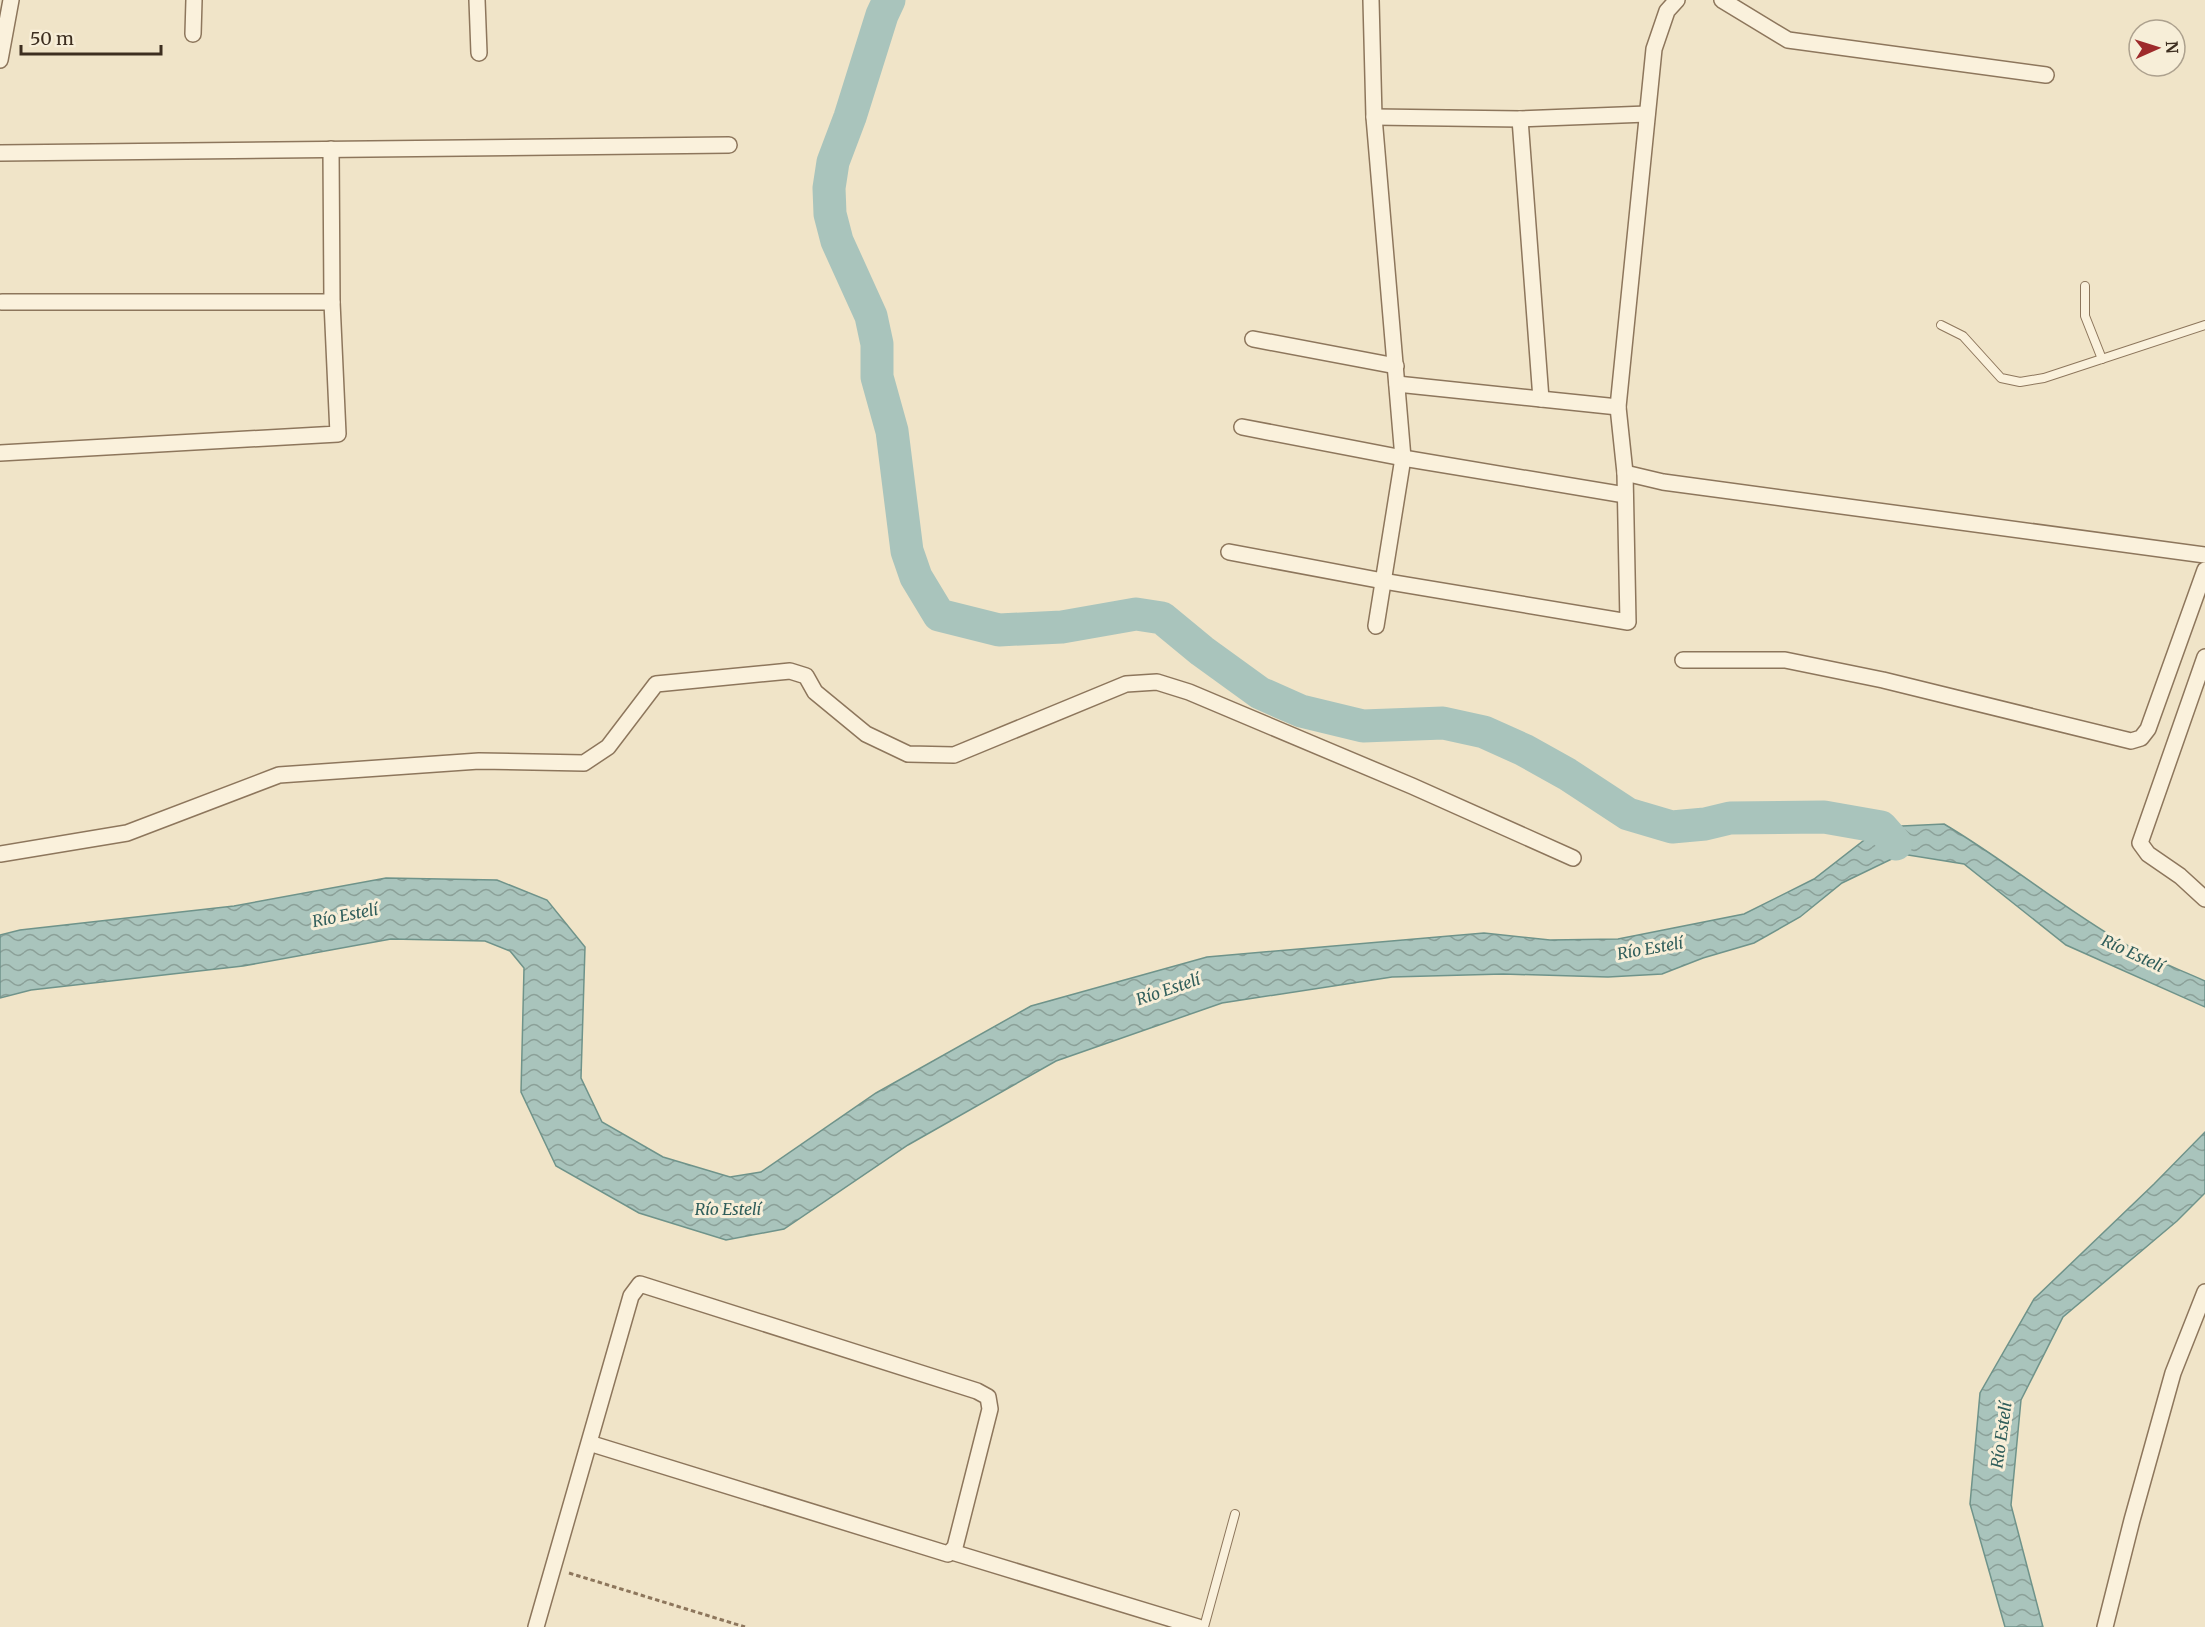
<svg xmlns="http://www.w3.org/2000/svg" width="2205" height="1627" viewBox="0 0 2205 1627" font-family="Merriweather,serif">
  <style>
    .water { fill: url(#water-waves); stroke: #6f938a; stroke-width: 1.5 }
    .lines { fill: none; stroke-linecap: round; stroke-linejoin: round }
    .river { stroke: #a9c4bc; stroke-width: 33 }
    .service-casing { stroke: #8d765c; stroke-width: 10 }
    .minor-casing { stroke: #8d765c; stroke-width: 18 }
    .path { stroke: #8d765c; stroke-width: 3; stroke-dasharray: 4.5 3; stroke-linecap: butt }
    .service { stroke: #faf1dc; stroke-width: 8 }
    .minor { stroke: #faf1dc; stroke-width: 15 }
    .labels { text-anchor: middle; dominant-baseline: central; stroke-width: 6; stroke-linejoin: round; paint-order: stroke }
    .water-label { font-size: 16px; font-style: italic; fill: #2f5d5a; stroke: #f7eed8 }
  </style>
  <defs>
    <pattern id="water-waves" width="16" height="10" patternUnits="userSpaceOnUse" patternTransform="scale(1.5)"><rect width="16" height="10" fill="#a9c4bc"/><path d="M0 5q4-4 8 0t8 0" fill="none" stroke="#8ba098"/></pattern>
  </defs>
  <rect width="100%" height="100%" fill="#f0e4c8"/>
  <g class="water">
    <path d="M1944 824C2007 861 2062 908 2125 944 2150 959 2179 969 2205 981V1007L2066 945 1964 864 1902 854 1842 883 1800 917 1754 943 1703 958 1662 974 1608 977 1503 974 1392 977 1222 1003 1056 1061 908 1145 784 1229 726 1240 639 1213 556 1166 521 1092 524 968 510 951 485 941 391 939 243 966 31 990 0 998V935L20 930 234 906 386 878 497 880 547 900 585 947 581 1078 602 1122 663 1157 730 1177 761 1172 876 1093 1031 1006 1207 957 1484 933 1550 940 1618 939 1744 914 1814 879 1881 827Z"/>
    <path d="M2205 1132V1193L2177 1221 2063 1317 2021 1400 2011 1505 2043 1627H2005L1970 1504 1980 1393 2034 1299 2154 1184Z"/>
  </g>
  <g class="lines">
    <path class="river" d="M889 0 882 15 850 117 833 162 829 188 830 214 837 241 871 316 877 344V377L892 431 907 551 916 577 939 615 999 630 1062 627 1136 614 1162 618 1202 651 1260 693 1301 711 1363 726 1443 723 1484 732 1524 750 1567 774 1628 814 1672 827 1705 824 1730 818 1824 817 1881 827 1896 844"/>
    <g class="service-casing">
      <g id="service">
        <path d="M2085 286V316L2102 359"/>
        <path d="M1941 325 1963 336 2001 378 2020 382 2044 378 2205 325"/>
        <path d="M1204 1627 1235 1514"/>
      </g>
    </g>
    <g class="minor-casing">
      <g id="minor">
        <path d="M477 0 479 53"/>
        <path d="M1371 0 1374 117 1403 458 1376 626"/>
        <path d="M1722 0 1788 40 2046 75"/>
        <path d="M193 34 194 0"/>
        <path d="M0 60 11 0"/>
        <path d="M1374 117 1520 119 1647 114"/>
        <path d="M1520 119 1541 399"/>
        <path d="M0 153 729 145"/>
        <path d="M2 302H332"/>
        <path d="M1253 339 1396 366"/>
        <path d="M1397 384 1618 407"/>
        <path d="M1242 427 1403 458 1625 495"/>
        <path d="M0 453 338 434 332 302 331 149"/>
        <path d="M1625 473 1663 482 2205 555"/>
        <path d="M1229 552 1383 581 1628 622 1625 473 1618 407 1654 49 1667 11 1677 0"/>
        <path d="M2205 657 2140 843 2148 854 2180 876 2205 899"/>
        <path d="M1683 660H1785L1883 680 2131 741 2141 738 2148 729 2205 570"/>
        <path d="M0 854 127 833 279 775 479 761 584 763 608 747 656 684 790 671 806 676 815 692 866 734 908 754 954 755 1126 684 1157 682 1189 692 1412 786 1573 858"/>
        <path d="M952 1552 1198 1627"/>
        <path d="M536 1627 631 1296 640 1284 977 1391 988 1397 990 1409 955 1547 948 1554 589 1443"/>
        <path d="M2105 1627 2132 1520 2173 1373 2205 1292"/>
      </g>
    </g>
    <path class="path" d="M569 1573 745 1627"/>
    <use href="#service" class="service"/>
    <use href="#minor" class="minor"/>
  </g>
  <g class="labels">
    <g class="water-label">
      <text transform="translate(345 915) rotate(-11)">Río Estelí</text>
      <text transform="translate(1650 948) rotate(-10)">Río Estelí</text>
      <text transform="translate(2133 953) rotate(25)">Río Estelí</text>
      <text transform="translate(1168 989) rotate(-19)">Río Estelí</text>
      <text x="728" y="1209">Río Estelí</text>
      <text transform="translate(2001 1435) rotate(-82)">Río Estelí</text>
    </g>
  </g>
  <g transform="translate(2157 48) rotate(87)"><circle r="28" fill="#f7eed8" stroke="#ada18e" stroke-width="1.5"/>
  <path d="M0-4.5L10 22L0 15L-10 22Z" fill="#9e2a2b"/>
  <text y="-9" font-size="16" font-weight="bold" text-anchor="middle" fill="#3d2e20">N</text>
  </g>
  <path d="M21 45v9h140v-9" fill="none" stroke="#3d2e20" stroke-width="3"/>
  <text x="30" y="45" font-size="18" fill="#3d2e20" stroke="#f7eed8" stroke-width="4.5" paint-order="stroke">50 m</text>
</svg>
